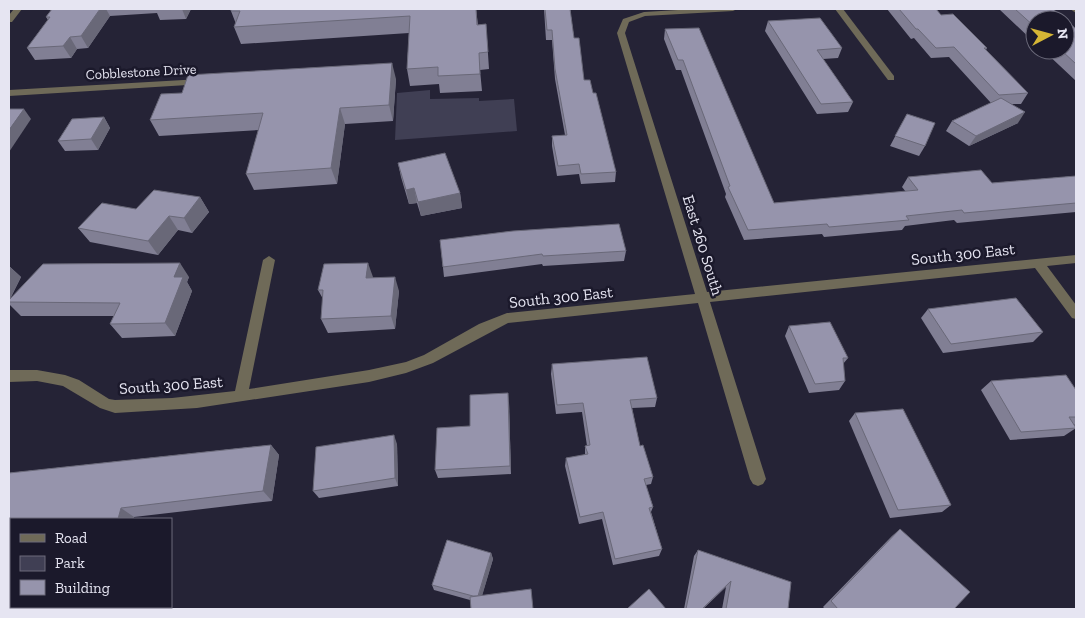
<svg xmlns="http://www.w3.org/2000/svg" width="1085" height="618" viewBox="0 0 1085 618" font-family="'Zilla Slab',serif">
  <style>
    .green { fill: #403f54 }
    .lines { fill: none; stroke-linecap: round; stroke-linejoin: round }
    .minor { fill: #6f6a58; fill-rule: evenodd }
    .wall { fill: #817f94 }
    .shaded-wall { fill: #696878 }
    .building { fill: #9694ac; stroke: #696878 }
    .labels { text-anchor: middle; dominant-baseline: central; stroke-width: 5; stroke-linejoin: round; paint-order: stroke }
    .far-street-label { font-size: 14px; fill: #e6e5f2; stroke: #1b192b }
    .street-label { font-size: 16px; fill: #e6e5f2; stroke: #1b192b }
  </style>
  <rect width="100%" height="100%" fill="#252336"/>
  <path class="green" d="M430 90V99L479 98V101L514 99 517 131 395 140 397 93Z"/>
  <g class="lines">
    <g class="minor">
      <path d="M14 9H22L12 22H9V15Z"/>
      <path d="M695 9H737L733 11 645 16 629 22 625 33 707 292 1076 255V263L1047 266 1076 305V319L1072 318 1035 268 710 302 766 479 763 484 758 486 753 484 750 479 698 303 508 323 433 363 406 373 369 382 197 408 115 413 100 408 63 386 37 381 9 382V370H37L65 375 79 380 109 399 115 400 172 398 235 391 263 260 269 256 275 260 249 389 369 370 406 362 424 355 479 324 507 313 695 294 617 33 623 19 644 12Z"/>
      <path d="M835 9H843L894 76V80H888Z"/>
      <path d="M1070 9H1076V13Z"/>
      <path d="M201 79 204 80V84L9 96V90Z"/>
    </g>
  </g>
  <g class="wall">
    <path d="M52 9H191L186 19 160 20 157 13 110 16 88 48 77 49 71 58 35 60 27 48 48 20 46 17Z"/>
    <path d="M231 9H476L478 25 486 24 489 69 480 70 482 91 440 93 439 84 410 86 407 69 409 33 241 44 234 27 236 24 231 11Z"/>
    <path d="M544 9H570L574 38 584 80 593 93 616 172 615 182 581 184 579 174 557 176 552 146V136L565 135 555 79 552 40H546Z"/>
    <path d="M887 9H936L941 15 987 48 986 50 1028 93 1021 104H1011L1018 123 969 146 946 131 952 121 991 103 949 57 931 58 914 38 911 39Z"/>
    <path d="M999 9H1053L1076 29V81L1043 50H1065L1035 20V43Z"/>
    <path d="M768 21 842 48 838 58 823 59 853 102 848 112 817 114 765 31Z"/>
    <path d="M665 29 774 203 906 192 902 187 908 177 992 183 1076 176V212L957 223 954 220 905 226 902 230 824 237 822 234 744 240 725 197 726 194 681 70H676L664 39Z"/>
    <path d="M396 79 393 121 345 124 337 184 254 190 246 174 259 130 159 136 150 120 182 93Z"/>
    <path d="M907 114 925 146 919 156 890 146Z"/>
    <path d="M104 117 110 128 98 150 65 151 58 141Z"/>
    <path d="M398 163 460 193 462 208 421 216 417 203 409 204 401 177Z"/>
    <path d="M200 197 209 212 192 233 178 230 158 255 90 242 78 228 136 209Z"/>
    <path d="M440 240 626 251 624 261 543 266 542 264 444 277Z"/>
    <path d="M9 266 21 277 10 299 189 277 187 282 192 291 175 336 122 338 110 324 114 316H21L9 304Z"/>
    <path d="M373 277V278L399 291 395 329 328 333 321 319 323 299 318 290Z"/>
    <path d="M928 309 1043 332 1033 342 943 353 921 318Z"/>
    <path d="M789 326 848 358 843 364 845 381 839 390 809 393 785 336Z"/>
    <path d="M552 364 657 398 655 407 632 408 640 446 653 477 651 484 646 485 653 507 651 512 662 549 659 556 613 565 602 519 579 524 565 466 566 458 585 455V446H587L582 412 556 414 551 374Z"/>
    <path d="M991 381 1076 390V424L1074 425 1076 428 1064 436 1010 440 981 390Z"/>
    <path d="M509 402 511 474 438 478 435 470 470 426Z"/>
    <path d="M855 413 951 505 942 512 890 518 849 421Z"/>
    <path d="M397 444 398 486 319 498 313 491Z"/>
    <path d="M271 445 279 455 272 501 134 517V519H11V559L9 560V473Z"/>
    <path d="M900 529 954 609H825L823 607 892 536Z"/>
    <path d="M698 550 788 609H722L726 587 703 609H684L694 556Z"/>
    <path d="M491 553 493 559 482 595 470 600 434 590 432 585Z"/>
  </g>
  <g class="shaded-wall">
    <path d="M100 9H106L110 16 88 48 81 36Z"/>
    <path d="M182 9H191L186 19Z"/>
    <path d="M70 37 77 49 71 58 63 46Z"/>
    <path d="M392 63 396 79 393 121 389 105Z"/>
    <path d="M340 108 345 124 337 184 331 168Z"/>
    <path d="M24 109 31 119 9 152V130Z"/>
    <path d="M1025 112 1018 123 969 146 976 136Z"/>
    <path d="M104 117 110 128 98 150 91 139Z"/>
    <path d="M414 188 417 203 409 204 406 190Z"/>
    <path d="M460 193 462 208 421 216 418 202Z"/>
    <path d="M200 197 209 212 192 233 184 218Z"/>
    <path d="M169 216 178 230 158 255 148 241Z"/>
    <path d="M180 263 189 277 187 282 192 291 175 336 165 323 174 277Z"/>
    <path d="M368 263 373 277 371 292 366 278Z"/>
    <path d="M9 266 21 277 9 301Z"/>
    <path d="M395 277 399 291 395 329 391 316Z"/>
    <path d="M508 393 509 402 511 474 510 466Z"/>
    <path d="M394 435 397 444 398 486 395 478Z"/>
    <path d="M271 445 279 455 272 501 263 491Z"/>
    <path d="M121 508 134 517V519H118Z"/>
    <path d="M491 553 493 559 480 603 478 598Z"/>
    <path d="M731 581 703 609H702Z"/>
  </g>
  <g class="building">
    <path d="M52 9H100L81 36 70 37 63 46 27 48 50 17H46Z"/>
    <path d="M231 9H476L477 25 486 24 488 52 479 53 480 74 438 76V67L407 69 410 16 234 27 240 11H231Z"/>
    <path d="M545 9H570L574 38H579L584 80H590L593 93H596L616 172 581 174 579 164 558 166 552 136 567 135 555 69 552 30H547Z"/>
    <path d="M899 9H936L941 15 953 14 987 48H984L1028 93 999 95 954 47 936 48 918 29H916Z"/>
    <path d="M1015 9H1053L1076 29V64L1061 50H1065V20H1035V27Z"/>
    <path d="M820 18 842 48 817 50 853 102 821 104 768 21Z"/>
    <path d="M699 28 774 203 918 190 908 177 981 170 992 183 1076 176V203L964 213 962 210 906 216 909 220 829 227 827 224 748 230 728 187 730 186 683 60H678L665 29Z"/>
    <path d="M392 63 389 105 340 108 331 168 246 174 263 113 150 120 161 94 182 93 188 75Z"/>
    <path d="M1001 98 1025 112 976 136 952 121Z"/>
    <path d="M9 109H24L9 130Z"/>
    <path d="M907 114 935 123 925 146 895 136Z"/>
    <path d="M104 117 91 139 58 141 72 119Z"/>
    <path d="M445 153 460 193 418 202 414 188 406 190 398 163Z"/>
    <path d="M154 190 200 197 184 218 169 216 148 241 78 228 102 203 136 209Z"/>
    <path d="M619 224 626 251 543 256 542 254 443 267 440 240 513 231Z"/>
    <path d="M180 263 174 277H183L165 323 110 324 120 303 9 302V300L43 264Z"/>
    <path d="M368 263 366 278 395 277 391 316 321 319 323 290H318L324 264Z"/>
    <path d="M1016 298 1043 332 951 344 928 309Z"/>
    <path d="M830 322 848 358H843L845 381 815 384 789 326Z"/>
    <path d="M647 357 657 398 630 400 640 446 643 445 653 477 644 479 653 507 649 508 662 549 615 559 603 512 580 517 566 458 588 454 585 446 590 445 583 403 557 405 552 364Z"/>
    <path d="M1066 375 1076 390V417H1069L1076 428 1021 432 991 381Z"/>
    <path d="M508 393 510 466 435 470 437 428 470 426V395Z"/>
    <path d="M903 409 951 505 898 510 855 413Z"/>
    <path d="M394 435 395 478 313 491 316 447Z"/>
    <path d="M271 445 263 491 121 508 118 519H11V549H9V473Z"/>
    <path d="M900 529 970 592 954 609H838L831 601Z"/>
    <path d="M447 540 491 553 478 596H473L432 585Z"/>
    <path d="M698 550 791 582 788 609H726L731 581 702 609H686Z"/>
    <path d="M531 589 533 609H471L470 597Z"/>
    <path d="M649 589 666 609H627Z"/>
  </g>
  <g class="labels">
    <g class="far-street-label">
      <text transform="translate(141 72) rotate(-3)">Cobblestone Drive</text>
    </g>
    <g class="street-label">
      <text transform="translate(703 245) rotate(73)">East 260 South</text>
      <text transform="translate(963 254) rotate(-6)">South 300 East</text>
      <text transform="translate(561 297) rotate(-6)">South 300 East</text>
      <text transform="translate(171 385) rotate(-4)">South 300 East</text>
    </g>
  </g>
  <rect width="1085" height="618" fill="none" stroke="#e6e5f2" stroke-width="20"/>
  <rect x="10" y="518" width="162" height="90" fill="#1b192b" stroke="#6c6b7b"/>
  <rect x="20" y="534" width="25" height="8" fill="#6f6a58" stroke="#6c6b7b"/>
  <text x="55" y="543" font-size="15" fill="#e6e5f2">Road</text>
  <rect x="20" y="556" width="25" height="15" fill="#403f54" stroke="#6c6b7b"/>
  <text x="55" y="568" font-size="15" fill="#e6e5f2">Park</text>
  <rect x="20" y="580" width="25" height="15" fill="#9694ac" stroke="#6c6b7b"/>
  <text x="55" y="593" font-size="15" fill="#e6e5f2">Building</text>
  <g transform="translate(1050 35) rotate(84)"><circle r="24" fill="#1b192b" stroke="#6c6b7b"/>
  <path d="M0-4L9 19L0 12L-9 19Z" fill="#d5b535"/>
  <text y="-8" font-size="14" font-weight="bold" text-anchor="middle" fill="#e6e5f2">N</text>
  </g>
</svg>
